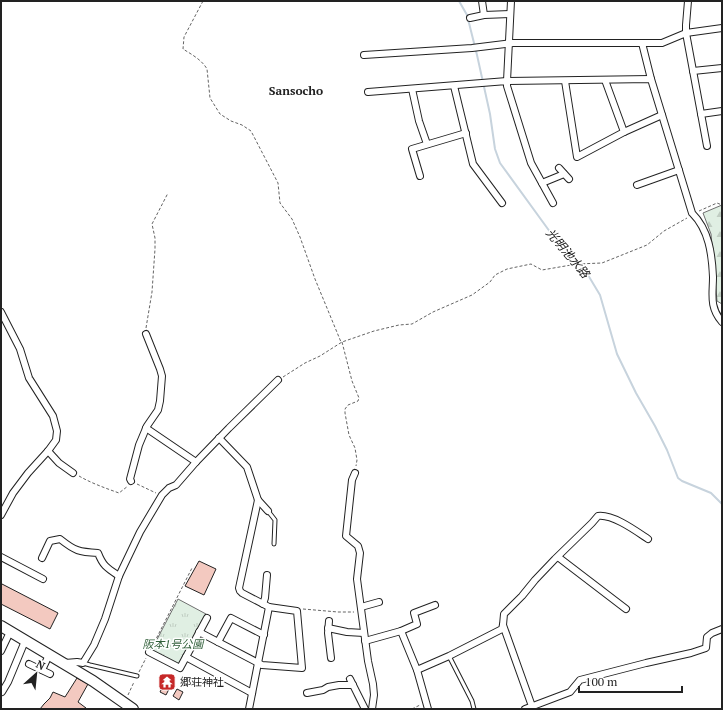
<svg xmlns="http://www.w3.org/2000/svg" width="723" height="710" viewBox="0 0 723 710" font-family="'PT Serif','Noto Sans JP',serif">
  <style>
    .grass { fill: url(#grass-tufts); stroke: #6f6f6f }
    .forest { fill: url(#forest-firs); stroke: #6f6f6f }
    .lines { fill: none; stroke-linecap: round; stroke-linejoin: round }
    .stream { stroke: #c7d3dd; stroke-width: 2 }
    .building { fill: #f3c9c0; stroke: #222 }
    .lane-casing { stroke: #222; stroke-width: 5 }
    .street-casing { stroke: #222; stroke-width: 8 }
    .primary-casing { stroke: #222; stroke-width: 12 }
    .path { stroke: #646464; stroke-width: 1; stroke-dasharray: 3 2; stroke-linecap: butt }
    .lane { stroke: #fff; stroke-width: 3 }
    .street { stroke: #fff; stroke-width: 6 }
    .primary { stroke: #fff; stroke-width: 10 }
    .labels { text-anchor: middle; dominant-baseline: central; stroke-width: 3; stroke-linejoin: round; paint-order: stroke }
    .park-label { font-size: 11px; font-style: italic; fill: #2f5e38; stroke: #fff }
    .poi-label { font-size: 11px; fill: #222; stroke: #fff; text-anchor: start }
    .neighbourhood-label { font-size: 12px; font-weight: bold; fill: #222; stroke: #fff }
    .water-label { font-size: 12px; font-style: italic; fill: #222; stroke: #fff }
  </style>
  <defs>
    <pattern id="grass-tufts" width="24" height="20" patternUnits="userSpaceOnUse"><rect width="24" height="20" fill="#e0efe3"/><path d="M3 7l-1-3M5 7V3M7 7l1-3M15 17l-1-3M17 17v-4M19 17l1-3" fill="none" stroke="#c0cdc2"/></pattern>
    <pattern id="forest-firs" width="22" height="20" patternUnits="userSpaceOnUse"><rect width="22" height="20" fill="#e0efe3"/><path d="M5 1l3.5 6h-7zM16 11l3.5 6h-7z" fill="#c0cdc2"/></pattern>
  </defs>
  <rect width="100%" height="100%" fill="#fff"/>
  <path class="grass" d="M178 599 206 614 180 663 177 664 151 651Z"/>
  <path class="forest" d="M722 205V304L717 301 711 234 703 213Z"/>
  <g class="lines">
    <path class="stream" d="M459 1 467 15 477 55 490 114 495 149 500 163 553 236 582 265 600 295 617 354 636 393 655 426 667 450 678 478 682 481 711 493 722 504"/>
  </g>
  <g class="building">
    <path d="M199 561 216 569 204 595 185 586Z"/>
    <path d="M2 584 58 613 50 629 1 604V586Z"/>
    <path d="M77 678 88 684 78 702 86 708 82 709H40L44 704 50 698 53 692 65 697Z"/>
    <path d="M166 680 172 683 166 695 160 692Z"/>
    <path d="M177 689 183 692 179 700 173 696Z"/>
  </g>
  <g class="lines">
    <g class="lane-casing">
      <g id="lane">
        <path d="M268 511 275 520 274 544"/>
        <path d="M449 656 472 701 474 709"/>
        <path d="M83 663 90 665 137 676"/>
      </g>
    </g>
    <g class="street-casing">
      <g id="street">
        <path d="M482 1 484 15"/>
        <path d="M511 1 507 81 651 79 692 213C709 230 712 254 713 277 713 294 709 307 722 322"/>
        <path d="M688 1 686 25V33L707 146"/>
        <path d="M470 18 484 15 510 14"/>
        <path d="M642 43H662L686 33 722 28"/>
        <path d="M364 55 472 48 513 43H642L651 79"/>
        <path d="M693 71 722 68"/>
        <path d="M605 80 624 132"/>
        <path d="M565 81 577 157 624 132 662 115"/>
        <path d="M454 86 473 164 502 203"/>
        <path d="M412 89 419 121 427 144"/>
        <path d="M368 92 507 81V86L531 163 553 203"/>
        <path d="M701 114 722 111"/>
        <path d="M559 168 569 179"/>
        <path d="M420 176 412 149 466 133"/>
        <path d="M542 183 564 174"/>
        <path d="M637 185 679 170"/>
        <path d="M1 312 20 349 29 378 53 416 57 431 56 440 48 451 28 473 13 493 1 515"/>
        <path d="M146 428 196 462"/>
        <path d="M219 438 247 467 258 500 239 588 240 591 242 593 269 607 249 709"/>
        <path d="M48 451 59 463 73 473"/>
        <path d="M355 473 352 480 346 536 358 546 360 553 357 579 368 661 373 684 374 695 372 709"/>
        <path d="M131 481 130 479 139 445 147 426 158 410 160 401 162 376 160 369 146 334"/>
        <path d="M258 500 268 511"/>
        <path d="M1 557 43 579"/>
        <path d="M558 557 626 609"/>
        <path d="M42 558 50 541 60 539C75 551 79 552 98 553 103 566 107 568 119 576"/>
        <path d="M263 604 265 598 267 575"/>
        <path d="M361 607 379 602"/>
        <path d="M329 621 328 633 331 658"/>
        <path d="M503 625 533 709"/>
        <path d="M328 628 347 632 364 633"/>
        <path d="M401 631 417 624 414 613 435 605"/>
        <path d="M199 632 262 665 302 668 297 611 269 607"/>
        <path d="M365 641 401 631 417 670 449 656 502 629 503 625 504 614 522 596 535 580 555 559 592 523 598 516C613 514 636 531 648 539"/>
        <path d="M218 642 231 618 264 635"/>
        <path d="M1 651 10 632"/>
        <path d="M149 652 180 668 207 618"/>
        <path d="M186 657 252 693"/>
        <path d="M65 663 77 662 83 663 94 645 105 619 119 576 140 532 162 495 169 488 176 485 196 462 229 428 278 380"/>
        <path d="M29 664 50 674"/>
        <path d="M42 670 49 655"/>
        <path d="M417 670 428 709"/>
        <path d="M350 679 365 709"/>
        <path d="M2 692 8 682 25 641"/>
        <path d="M307 693 323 690 328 687 339 685H353"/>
        <path d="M525 709 570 692 580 680 646 663 691 653 706 648 707 637 712 633 722 629"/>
      </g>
    </g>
    <g class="primary-casing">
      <path id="primary" d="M1 626 93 681 133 709"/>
    </g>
    <g class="path">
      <path d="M203 1 184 37 183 49C191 54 202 60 207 69L210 98 220 114 231 121 242 125 251 131 278 183 280 203 292 219 300 237 315 279 341 342"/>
      <path d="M699 211 717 203 722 205"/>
      <path d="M146 328 152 292 155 249V238L152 224 168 193"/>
      <path d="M342 342 352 381 359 398 358 401 348 405 345 409V413L349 435 355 448 357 460 356 466"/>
      <path d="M283 377 305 363 320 356 342 342 374 331 399 325 412 324 433 312 472 295 490 282 495 275 507 269 531 264 542 270 577 264 602 263 647 245 664 231 687 218"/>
      <path d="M79 476C91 483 105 488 119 493L128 486"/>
      <path d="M137 484 156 493"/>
      <path d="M303 609 338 612H354"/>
      <path d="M152 647 192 568"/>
      <path d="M139 672 146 658"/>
      <path d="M128 695 134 682"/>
      <path d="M412 709 420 705"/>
    </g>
    <use href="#lane" class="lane"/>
    <use href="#street" class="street"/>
    <use href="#primary" class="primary"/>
  </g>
  <defs>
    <g id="temple-square" transform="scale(0.9)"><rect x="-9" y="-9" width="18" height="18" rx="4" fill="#c62828" stroke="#fff"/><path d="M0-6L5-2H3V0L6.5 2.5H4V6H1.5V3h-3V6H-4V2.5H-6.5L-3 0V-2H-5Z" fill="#fff"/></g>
  </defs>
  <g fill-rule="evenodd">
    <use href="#temple-square" x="167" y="682"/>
  </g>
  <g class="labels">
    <g class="park-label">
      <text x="173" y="644">阪本1号公園</text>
    </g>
    <g class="poi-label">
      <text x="180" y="682">郷荘神社</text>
    </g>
    <g class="neighbourhood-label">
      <text x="296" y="90">Sansocho</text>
    </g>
    <g class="water-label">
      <text transform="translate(568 253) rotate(50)">光明池水路</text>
    </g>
  </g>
  <rect width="723" height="710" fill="none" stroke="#222222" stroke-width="4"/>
  <g transform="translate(36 674) rotate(27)" stroke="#ffffff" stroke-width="3" paint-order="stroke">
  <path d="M0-3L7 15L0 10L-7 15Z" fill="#222222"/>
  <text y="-6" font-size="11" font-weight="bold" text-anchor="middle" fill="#222222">N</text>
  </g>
  <path d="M579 686v6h103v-6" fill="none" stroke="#222222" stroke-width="2"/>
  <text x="585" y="686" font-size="12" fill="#222222" stroke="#ffffff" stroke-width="3" paint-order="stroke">100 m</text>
</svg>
